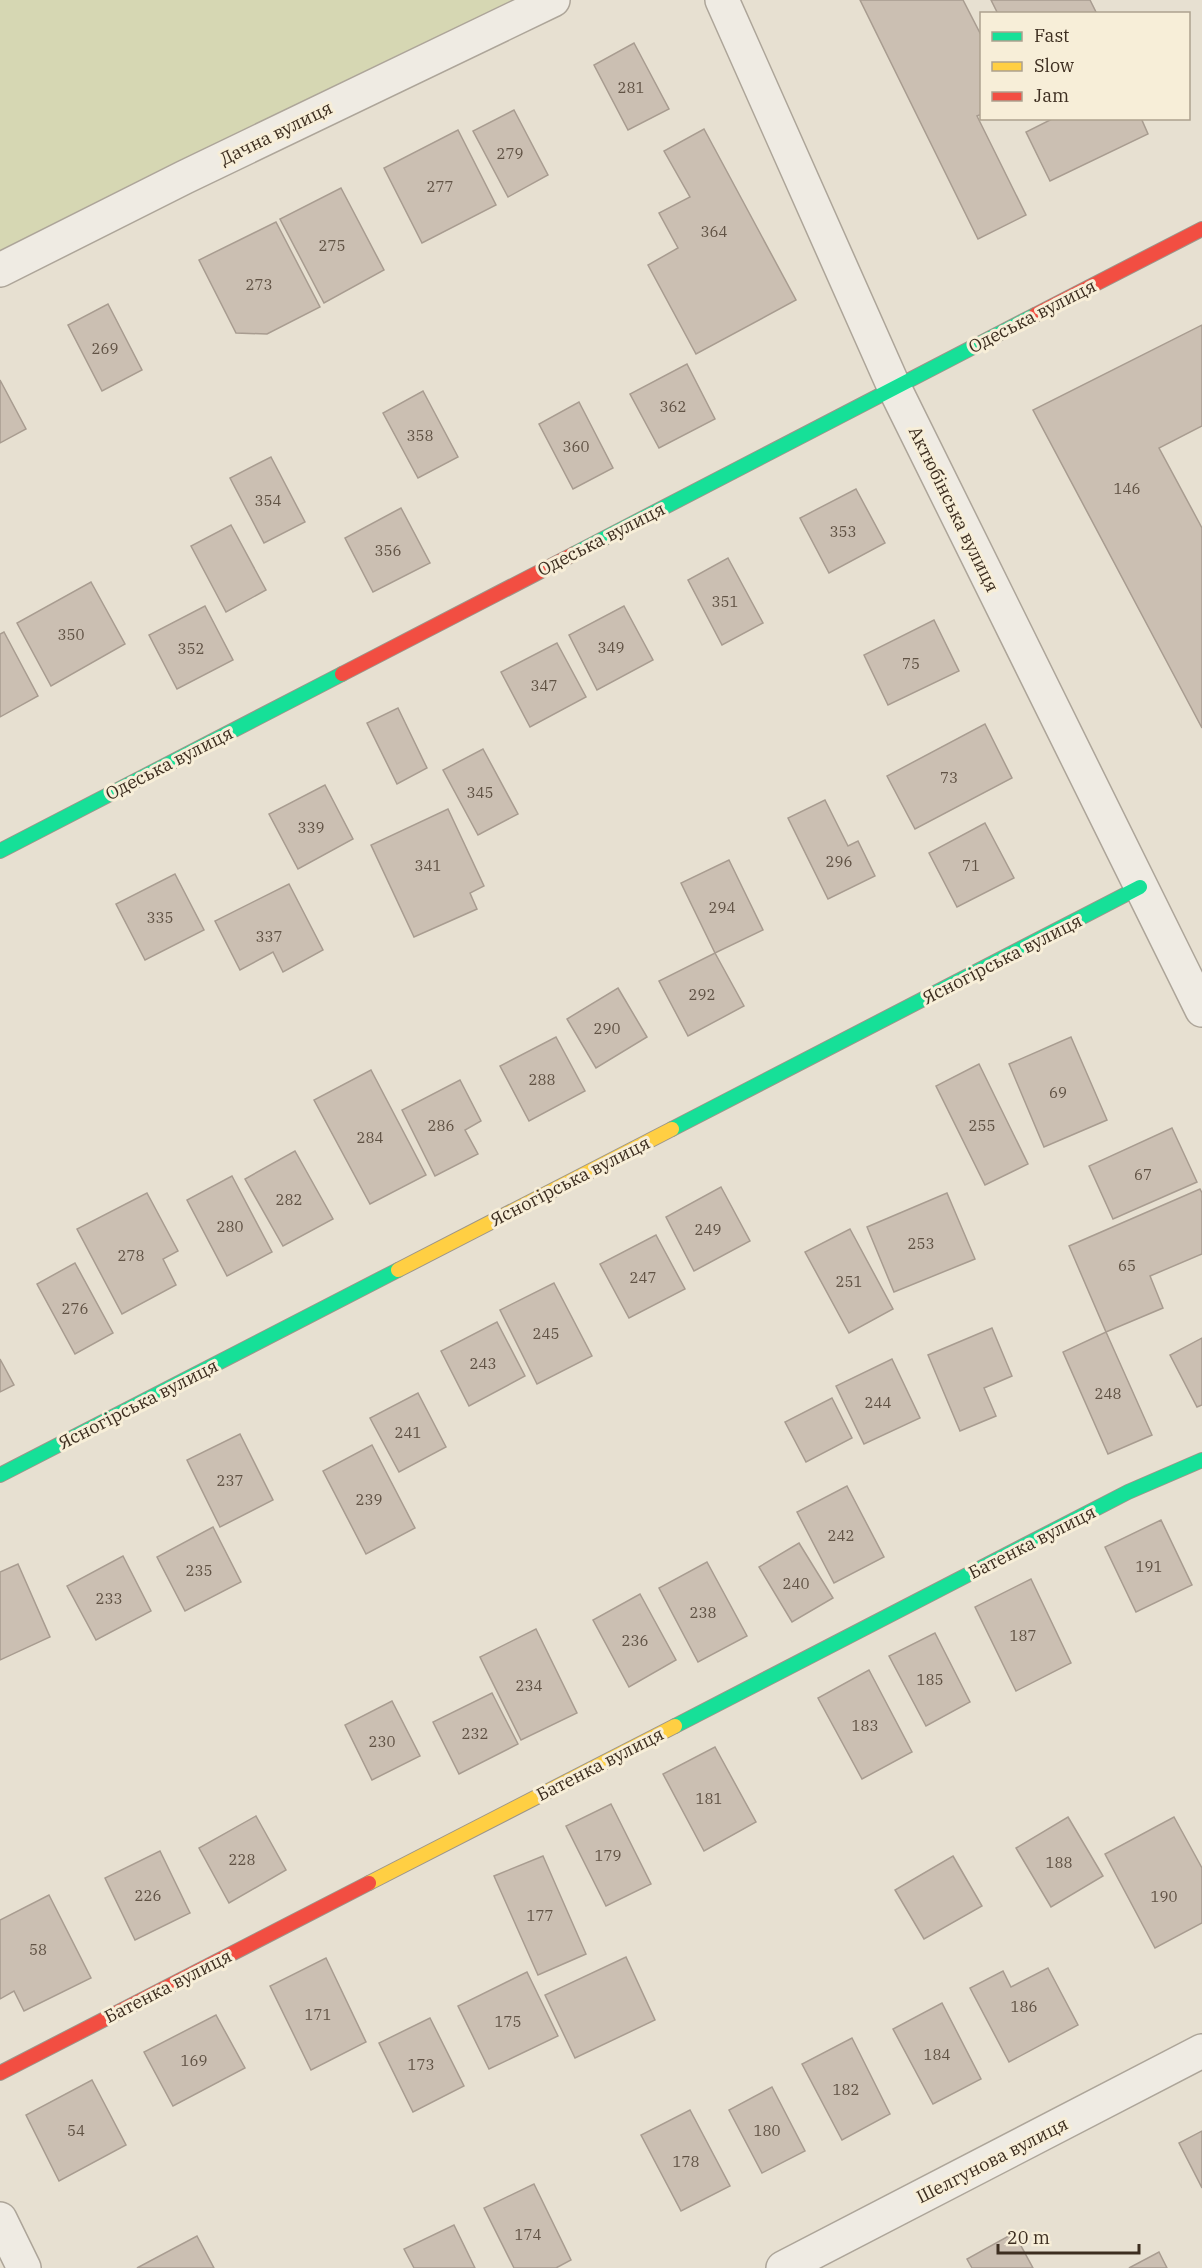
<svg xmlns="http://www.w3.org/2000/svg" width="1202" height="2268" viewBox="0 0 1202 2268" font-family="'IBM Plex Serif',serif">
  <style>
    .green { fill: #d6d7b3 }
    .building { fill: #cbbfb2; stroke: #a89c90; stroke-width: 1.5 }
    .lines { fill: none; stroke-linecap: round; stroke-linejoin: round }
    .street-casing { stroke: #ada599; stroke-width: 36 }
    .fast-casing { stroke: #9c958a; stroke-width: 16 }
    .slow-casing { stroke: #9c958a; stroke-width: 16 }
    .jam-casing { stroke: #9c958a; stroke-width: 16 }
    .street { stroke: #efebe3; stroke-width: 33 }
    .fast { stroke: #16e098; stroke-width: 14 }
    .slow { stroke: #ffcf43; stroke-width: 14 }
    .jam { stroke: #f24e42; stroke-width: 14 }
    .labels { text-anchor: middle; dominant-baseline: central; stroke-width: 6; stroke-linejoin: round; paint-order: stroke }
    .number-label { font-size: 15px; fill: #605244 }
    .street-label { font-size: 18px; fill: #3d2e20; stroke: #f7eed8 }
  </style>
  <rect width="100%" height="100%" fill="#e7e0d1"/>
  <path class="green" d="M0 0H522L0 261Z"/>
  <g class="building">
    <path d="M860 0H963L982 37V114L977 116 1026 215 978 239Z"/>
    <path d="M991 0H1090L1097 14H998Z"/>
    <path d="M634 43 669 109 628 130 594 65Z"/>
    <path d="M514 110 548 175 508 197 473 131Z"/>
    <path d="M1054 118H1141L1148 134 1050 181 1026 132Z"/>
    <path d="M704 129 796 300 696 354 648 265 678 248 659 213 690 197 664 151Z"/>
    <path d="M458 130 496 205 422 243 384 168Z"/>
    <path d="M341 188 384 270 324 303 280 219Z"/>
    <path d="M276 222 320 307 267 334 236 333 199 260Z"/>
    <path d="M108 304 142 370 102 391 68 325Z"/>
    <path d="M1202 325V426L1159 448 1202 528V728L1033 410Z"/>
    <path d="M687 364 715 419 659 448 630 394Z"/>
    <path d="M0 380 26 429 0 443Z"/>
    <path d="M423 391 458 457 418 478 383 413Z"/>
    <path d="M579 402 613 468 573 489 539 424Z"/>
    <path d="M271 457 305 522 264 543 230 478Z"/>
    <path d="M856 489 885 543 829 573 800 518Z"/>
    <path d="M401 508 430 563 373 592 345 538Z"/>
    <path d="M231 525 266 590 226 612 191 546Z"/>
    <path d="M728 558 763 623 722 645 688 580Z"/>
    <path d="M91 582 125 644 51 686 17 623Z"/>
    <path d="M205 606 233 660 177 689 149 635Z"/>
    <path d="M624 606 653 660 597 690 569 635Z"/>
    <path d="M934 620 959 671 888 705 864 655Z"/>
    <path d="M4 632 38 696 0 717V634Z"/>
    <path d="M557 643 586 697 530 727 501 672Z"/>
    <path d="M398 708 427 768 397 784 367 723Z"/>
    <path d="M985 724 1012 778 915 829 887 776Z"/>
    <path d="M483 749 518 814 478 835 443 770Z"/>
    <path d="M325 785 353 839 298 869 269 814Z"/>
    <path d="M825 800 848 846 858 841 875 876 828 899 788 818Z"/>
    <path d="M448 809 484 886 470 893 477 909 414 937 371 845Z"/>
    <path d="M985 823 1014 878 957 907 929 853Z"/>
    <path d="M729 860 763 930 715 953 681 883Z"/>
    <path d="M175 874 204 930 145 960 116 904Z"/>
    <path d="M289 884 323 950 283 972 273 952 240 970 215 921Z"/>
    <path d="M715 953 744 1006 688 1036 659 981Z"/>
    <path d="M618 988 647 1037 596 1068 567 1019Z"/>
    <path d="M556 1037 585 1091 529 1121 500 1066Z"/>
    <path d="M1071 1037 1107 1120 1044 1147 1009 1064Z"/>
    <path d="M979 1064 1028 1164 985 1185 936 1086Z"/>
    <path d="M371 1070 426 1175 370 1204 314 1100Z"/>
    <path d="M460 1080 481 1121 465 1130 478 1154 435 1176 402 1110Z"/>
    <path d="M1172 1128 1197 1182 1113 1219 1089 1166Z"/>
    <path d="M295 1151 333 1219 283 1246 245 1179Z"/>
    <path d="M232 1176 272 1252 227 1276 187 1200Z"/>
    <path d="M721 1187 750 1241 694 1271 666 1217Z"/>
    <path d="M1200 1189 1202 1193V1254L1150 1276 1163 1308 1106 1332 1069 1246Z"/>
    <path d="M147 1193 178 1251 163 1259 176 1285 122 1314 77 1229Z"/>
    <path d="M947 1193 975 1259 894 1292 867 1227Z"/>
    <path d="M850 1229 893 1309 849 1333 805 1252Z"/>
    <path d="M656 1235 685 1289 629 1318 600 1264Z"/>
    <path d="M75 1263 113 1333 75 1354 37 1284Z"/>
    <path d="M554 1283 592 1356 537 1384 500 1310Z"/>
    <path d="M497 1322 525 1376 469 1406 441 1351Z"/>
    <path d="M992 1328 1012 1376 984 1388 996 1416 960 1431 928 1355Z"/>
    <path d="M1106 1332 1152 1435 1108 1454 1063 1352Z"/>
    <path d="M1202 1338V1405L1197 1407 1170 1355Z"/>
    <path d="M0 1359 14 1385 0 1392Z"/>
    <path d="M892 1359 920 1418 864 1444 836 1386Z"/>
    <path d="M418 1393 446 1447 399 1472 370 1418Z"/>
    <path d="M832 1398 852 1438 806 1462 785 1422Z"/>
    <path d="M240 1434 273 1500 220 1527 187 1460Z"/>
    <path d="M372 1445 415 1528 366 1554 323 1471Z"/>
    <path d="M847 1486 884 1557 834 1583 797 1512Z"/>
    <path d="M1161 1520 1192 1585 1136 1612 1105 1547Z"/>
    <path d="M213 1527 241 1582 185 1611 157 1557Z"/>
    <path d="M799 1543 833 1598 792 1622 759 1567Z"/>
    <path d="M123 1556 151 1611 96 1640 67 1586Z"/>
    <path d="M707 1562 747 1636 698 1662 659 1588Z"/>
    <path d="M18 1564 50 1637 0 1660V1572Z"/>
    <path d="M1031 1579 1071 1663 1016 1691 975 1607Z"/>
    <path d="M640 1594 676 1660 629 1687 593 1620Z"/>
    <path d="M536 1629 577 1713 521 1740 480 1657Z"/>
    <path d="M935 1633 970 1702 926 1726 889 1656Z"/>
    <path d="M869 1670 912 1752 862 1779 818 1698Z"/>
    <path d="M492 1693 518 1744 459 1774 433 1722Z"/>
    <path d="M392 1701 420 1756 372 1780 345 1725Z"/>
    <path d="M715 1747 756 1822 704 1851 663 1774Z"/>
    <path d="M611 1804 651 1884 606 1906 566 1826Z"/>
    <path d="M256 1816 286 1870 229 1903 199 1848Z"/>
    <path d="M1068 1817 1103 1876 1051 1907 1016 1848Z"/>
    <path d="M1174 1817 1202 1868V1923L1155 1948 1105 1854Z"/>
    <path d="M160 1851 190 1913 135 1940 105 1878Z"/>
    <path d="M543 1856 586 1954 538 1975 494 1876Z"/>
    <path d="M953 1856 982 1906 924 1939 895 1890Z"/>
    <path d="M49 1895 91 1978 24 2011 14 1991 0 1999V1920Z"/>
    <path d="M626 1957 655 2020 575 2058 545 1995Z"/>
    <path d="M326 1958 366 2042 311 2070 270 1986Z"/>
    <path d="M1048 1968 1078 2025 1009 2062 970 1988 1003 1971 1011 1987Z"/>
    <path d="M527 1972 558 2036 489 2069 458 2006Z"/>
    <path d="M942 2003 981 2079 933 2104 893 2029Z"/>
    <path d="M216 2015 245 2068 173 2106 144 2052Z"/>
    <path d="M430 2018 464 2086 413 2112 379 2043Z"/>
    <path d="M852 2038 890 2114 842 2140 802 2064Z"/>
    <path d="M92 2080 126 2145 59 2181 26 2115Z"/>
    <path d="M772 2087 805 2151 762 2173 729 2110Z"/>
    <path d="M690 2110 730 2186 681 2211 641 2135Z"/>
    <path d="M1202 2131V2188L1179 2143Z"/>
    <path d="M534 2184 571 2260 556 2268H514L484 2208Z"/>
    <path d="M454 2225 475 2268H414L404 2249Z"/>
    <path d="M1014 2233 1033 2268H972L967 2259Z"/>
    <path d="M197 2236 214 2268H137Z"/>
    <path d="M1159 2252 1167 2268H1129Z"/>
  </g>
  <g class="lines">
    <g class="street-casing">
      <g id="street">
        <path d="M722 0 894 387 1202 1010"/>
        <path d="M0 270 185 177 553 0"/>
        <path d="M0 2219 24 2268"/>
        <path d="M783 2268 1202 2051"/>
      </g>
    </g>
    <g class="fast-casing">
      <g id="fast">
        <path d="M574 554 1035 315"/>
        <path d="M0 851 342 674"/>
        <path d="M672 1129 1140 887"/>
        <path d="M0 1475 398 1270"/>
        <path d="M675 1726 1128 1492 1202 1460"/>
      </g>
    </g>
    <g class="slow-casing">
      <g id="slow">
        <path d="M398 1270 672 1129"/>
        <path d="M369 1883 675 1726"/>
      </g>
    </g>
    <g class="jam-casing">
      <g id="jam">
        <path d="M1035 315 1202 229"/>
        <path d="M342 674 574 554"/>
        <path d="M0 2073 369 1883"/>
      </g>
    </g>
    <use href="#street" class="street"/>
    <use href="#fast" class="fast"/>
    <use href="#slow" class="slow"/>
    <use href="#jam" class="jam"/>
  </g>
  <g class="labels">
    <g class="number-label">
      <text x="631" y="87">281</text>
      <text x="510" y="153">279</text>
      <text x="440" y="186">277</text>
      <text x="714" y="231">364</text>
      <text x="332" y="245">275</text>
      <text x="259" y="284">273</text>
      <text x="105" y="348">269</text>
      <text x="673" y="406">362</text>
      <text x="420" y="435">358</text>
      <text x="576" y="446">360</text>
      <text x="1127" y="488">146</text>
      <text x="268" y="500">354</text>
      <text x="843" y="531">353</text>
      <text x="388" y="550">356</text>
      <text x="725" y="601">351</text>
      <text x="71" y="634">350</text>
      <text x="611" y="647">349</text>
      <text x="191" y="648">352</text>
      <text x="911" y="663">75</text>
      <text x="544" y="685">347</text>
      <text x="949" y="777">73</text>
      <text x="480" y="792">345</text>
      <text x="311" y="827">339</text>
      <text x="839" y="861">296</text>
      <text x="428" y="865">341</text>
      <text x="971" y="865">71</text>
      <text x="722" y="907">294</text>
      <text x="160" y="917">335</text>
      <text x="269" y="936">337</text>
      <text x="702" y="994">292</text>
      <text x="607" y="1028">290</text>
      <text x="542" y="1079">288</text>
      <text x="1058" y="1092">69</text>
      <text x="441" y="1125">286</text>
      <text x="982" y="1125">255</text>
      <text x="370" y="1137">284</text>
      <text x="1143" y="1174">67</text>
      <text x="289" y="1199">282</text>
      <text x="230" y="1226">280</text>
      <text x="708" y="1229">249</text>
      <text x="921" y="1243">253</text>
      <text x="131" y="1255">278</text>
      <text x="1127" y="1265">65</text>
      <text x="643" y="1277">247</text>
      <text x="849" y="1281">251</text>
      <text x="75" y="1308">276</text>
      <text x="546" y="1333">245</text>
      <text x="483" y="1363">243</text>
      <text x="1108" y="1393">248</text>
      <text x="878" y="1402">244</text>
      <text x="408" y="1432">241</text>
      <text x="230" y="1480">237</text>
      <text x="369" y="1499">239</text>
      <text x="841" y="1535">242</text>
      <text x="1149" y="1566">191</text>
      <text x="199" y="1570">235</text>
      <text x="796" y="1583">240</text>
      <text x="109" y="1598">233</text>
      <text x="703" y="1612">238</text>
      <text x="1023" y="1635">187</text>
      <text x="635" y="1640">236</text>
      <text x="930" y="1679">185</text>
      <text x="529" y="1685">234</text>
      <text x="865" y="1725">183</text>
      <text x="475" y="1733">232</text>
      <text x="382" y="1741">230</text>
      <text x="709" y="1798">181</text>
      <text x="608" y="1855">179</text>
      <text x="242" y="1859">228</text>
      <text x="1059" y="1862">188</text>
      <text x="148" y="1895">226</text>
      <text x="1164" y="1896">190</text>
      <text x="540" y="1915">177</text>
      <text x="38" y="1949">58</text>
      <text x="1024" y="2006">186</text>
      <text x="318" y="2014">171</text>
      <text x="508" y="2021">175</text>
      <text x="937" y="2054">184</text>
      <text x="194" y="2060">169</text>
      <text x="421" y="2064">173</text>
      <text x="846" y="2089">182</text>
      <text x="76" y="2130">54</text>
      <text x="767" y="2130">180</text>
      <text x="686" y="2161">178</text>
      <text x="528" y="2234">174</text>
    </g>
    <g class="street-label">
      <text transform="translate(276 133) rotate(-26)">Дачна вулиця</text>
      <text transform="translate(1032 316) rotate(-27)">Одеська вулиця</text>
      <text transform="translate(954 509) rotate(64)">Актюбінська вулиця</text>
      <text transform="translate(601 539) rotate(-27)">Одеська вулиця</text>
      <text transform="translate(169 763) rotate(-27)">Одеська вулиця</text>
      <text transform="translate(1002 959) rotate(-27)">Ясногірська вулиця</text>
      <text transform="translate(570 1181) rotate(-27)">Ясногірська вулиця</text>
      <text transform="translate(138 1404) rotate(-27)">Ясногірська вулиця</text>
      <text transform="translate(1032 1542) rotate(-27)">Батенка вулиця</text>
      <text transform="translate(600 1764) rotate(-27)">Батенка вулиця</text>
      <text transform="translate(168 1986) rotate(-27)">Батенка вулиця</text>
      <text transform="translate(992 2160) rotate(-27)">Шелгунова вулиця</text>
    </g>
  </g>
  <rect x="980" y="12" width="210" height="108" fill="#f7eed8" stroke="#ada18e" stroke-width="1.5"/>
  <rect x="992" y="32" width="30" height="9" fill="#16e098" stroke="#ada18e" stroke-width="1.5"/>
  <text x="1034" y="42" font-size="18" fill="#3d2e20">Fast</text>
  <rect x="992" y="62" width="30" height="9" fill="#ffcf43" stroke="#ada18e" stroke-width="1.5"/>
  <text x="1034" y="72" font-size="18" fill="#3d2e20">Slow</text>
  <rect x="992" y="92" width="30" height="9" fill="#f24e42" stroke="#ada18e" stroke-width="1.5"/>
  <text x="1034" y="102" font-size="18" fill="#3d2e20">Jam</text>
  <path d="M998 2244v9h141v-9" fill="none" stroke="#3d2e20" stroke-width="3"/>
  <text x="1007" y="2244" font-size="18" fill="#3d2e20" stroke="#f7eed8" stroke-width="4.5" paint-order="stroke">20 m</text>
</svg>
